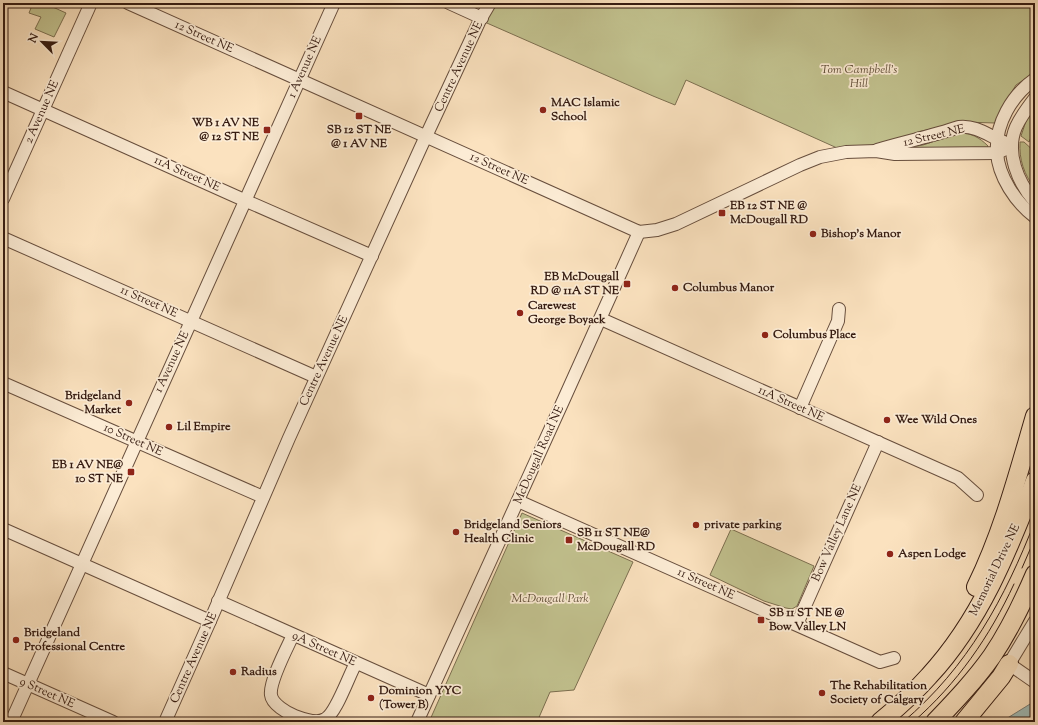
<svg xmlns="http://www.w3.org/2000/svg" width="1038" height="725" viewBox="0 0 1038 725" font-family="'Sorts Mill Goudy',serif">
  <style>
    .green { fill: #c2c28f; stroke: #7c6f50 }
    .water { fill: #a0bcb8; stroke: #767c76 }
    .lines { fill: none; stroke-linecap: round; stroke-linejoin: round }
    .minor-casing { stroke: #674e3d; stroke-width: 14 }
    .highway-casing { stroke: #361c12; stroke-width: 20 }
    .minor { stroke: #fcecd5; stroke-width: 12 }
    .highway { stroke: #fbe2bf; stroke-width: 18 }
    .tram { stroke: #361c12; stroke-width: 1 }
    .poi-dot { fill: #8f2418; stroke: #fcecd5; stroke-width: 1.5 }
    .labels { text-anchor: middle; dominant-baseline: central; stroke-width: 3.5; stroke-linejoin: round; paint-order: stroke }
    .street-label { font-size: 12px; fill: #361c12; stroke: #fcecd5 }
    .park-label { font-size: 12px; font-style: italic; fill: #604e38; stroke: #fcecd5 }
    .poi-label { font-size: 12px; font-weight: bold; fill: #361c12; stroke: #fcecd5; text-anchor: start }
  </style>
  <rect width="100%" height="100%" fill="#fbe2bf"/>
  <filter id="stains"><feTurbulence type="fractalNoise" baseFrequency=".005" numOctaves="4"/><feColorMatrix values="0 0 0 0 .2 0 0 0 0 .09 0 0 0 0 .02 0 0 0 .5 -.17"/></filter>
  <radialGradient id="worn" r=".72"><stop offset=".6" stop-color="#630" stop-opacity="0"/><stop offset="1" stop-color="#630" stop-opacity=".3"/></radialGradient>
  <g class="green">
    <path d="M33 3H44L66 13 54 37 35 29 41 17 29 13Z"/>
    <path d="M490 3H1035V72L1016 85 1003 106 995 123 963 122 917 132 876 151 846 152 686 80 675 105 653 96 480 20Z"/>
    <path d="M1035 108V128L1029 142 1021 136 1026 121Z"/>
    <path d="M959 133C971 133 979 137 988 146L987 148 911 150V147L923 145Z"/>
    <path d="M1020 142H1024L1035 152V189C1024 174 1019 160 1020 142Z"/>
    <path d="M522 513 633 562 574 690 550 692 537 722H429Z"/>
    <path d="M731 529 814 566 797 606 792 609 786 608 764 601 710 575Z"/>
  </g>
  <path class="water" d="M1035 701V722H1001Z"/>
  <g class="lines">
    <g class="minor-casing">
      <g id="minor">
        <path d="M128 3 639 232 657 230 676 224 800 165 820 157 846 152 876 151 895 154 997 153 1012 146"/>
        <path d="M449 3 482 18"/>
        <path d="M1035 79C1012 95 995 124 997 152 998 176 1016 203 1035 217"/>
        <path d="M3 92 235 196 372 256"/>
        <path d="M1035 98C1028 107 1021 116 1016 127 1005 152 1018 183 1035 202"/>
        <path d="M877 150C904 142 932 136 959 127 976 125 989 136 1004 142"/>
        <path d="M3 199 91 3"/>
        <path d="M3 238 316 377"/>
        <path d="M601 319 958 478 977 495"/>
        <path d="M3 383 263 497"/>
        <path d="M800 408 838 321 839 309"/>
        <path d="M518 501 880 662 894 658"/>
        <path d="M3 529 210 621"/>
        <path d="M218 601 429 695"/>
        <path d="M1035 621 1009 664 1035 682"/>
        <path d="M797 624 878 442"/>
        <path d="M293 635C287 648 269 682 271 695 272 704 287 713 295 716 303 719 317 724 325 719 336 714 349 675 356 663"/>
        <path d="M3 673 113 722"/>
        <path d="M11 722 334 3"/>
        <path d="M165 722 210 621 289 438 421 147 480 20 490 3"/>
        <path d="M417 722 564 399 639 232"/>
      </g>
    </g>
    <g class="highway-casing">
      <g id="highway">
        <path d="M976 587C1003 532 1018 474 1035 416"/>
        <path d="M880 722C897 708 914 693 929 676 980 621 1008 551 1035 481"/>
        <path d="M935 722C955 701 975 680 992 656 1009 631 1023 602 1035 574"/>
        <path d="M964 722 1001 677 1009 664"/>
      </g>
    </g>
    <use href="#minor" class="minor"/>
    <use href="#highway" class="highway"/>
    <g class="tram">
      <path d="M1022 568 1035 538"/>
      <path d="M903 722C968 667 1005 598 1035 521"/>
      <path d="M913 722C957 684 990 636 1014 584"/>
    </g>
  </g>
  <g class="poi-dot">
    <circle cx="543" cy="110" r="4"/>
    <rect x="355" y="112" width="8" height="8" rx="2"/>
    <rect x="263" y="126" width="8" height="8" rx="2"/>
    <rect x="718" y="209" width="8" height="8" rx="2"/>
    <circle cx="813" cy="234" r="4"/>
    <rect x="623" y="280" width="8" height="8" rx="2"/>
    <circle cx="675" cy="288" r="4"/>
    <circle cx="520" cy="313" r="4"/>
    <circle cx="765" cy="335" r="4"/>
    <circle cx="129" cy="403" r="4"/>
    <circle cx="887" cy="420" r="4"/>
    <circle cx="169" cy="427" r="4"/>
    <rect x="127" y="468" width="8" height="8" rx="2"/>
    <circle cx="696" cy="525" r="4"/>
    <circle cx="456" cy="532" r="4"/>
    <rect x="565" y="536" width="8" height="8" rx="2"/>
    <circle cx="890" cy="554" r="4"/>
    <rect x="757" y="616" width="8" height="8" rx="2"/>
    <circle cx="16" cy="640" r="4"/>
    <circle cx="233" cy="672" r="4"/>
    <circle cx="822" cy="693" r="4"/>
    <circle cx="371" cy="698" r="4"/>
  </g>
  <g class="labels">
    <g class="street-label">
      <text transform="translate(204 37) rotate(24)">12 Street NE</text>
      <text transform="translate(305 67) rotate(-66)">1 Avenue NE</text>
      <text transform="translate(459 67) rotate(-65)">Centre Avenue NE</text>
      <text transform="translate(42 112) rotate(-66)">2 Avenue NE</text>
      <text transform="translate(934 136) rotate(-13)">12 Street NE</text>
      <text transform="translate(499 169) rotate(24)">12 Street NE</text>
      <text transform="translate(187 174) rotate(24)">11A Street NE</text>
      <text transform="translate(149 302) rotate(24)">11 Street NE</text>
      <text transform="translate(324 361) rotate(-65)">Centre Avenue NE</text>
      <text transform="translate(172 362) rotate(-65)">1 Avenue NE</text>
      <text transform="translate(791 404) rotate(24)">11A Street NE</text>
      <text transform="translate(133 440) rotate(24)">10 Street NE</text>
      <text transform="translate(539 455) rotate(-66)">McDougall Road NE</text>
      <text transform="translate(837 533) rotate(-66)">Bow Valley Lane NE</text>
      <text transform="translate(995 570) rotate(-64)">Memorial Drive NE</text>
      <text transform="translate(706 584) rotate(24)">11 Street NE</text>
      <text transform="translate(324 649) rotate(24)">9A Street NE</text>
      <text transform="translate(194 658) rotate(-66)">Centre Avenue NE</text>
      <text transform="translate(47 693) rotate(24)">9 Street NE</text>
    </g>
    <g class="park-label">
      <text x="859" y="70">Tom Campbell's<tspan x="859" dy="14">Hill</tspan></text>
      <text x="550" y="599">McDougall Park</text>
    </g>
    <g class="poi-label">
      <text x="551" y="103">MAC Islamic<tspan x="551" dy="14">School</tspan></text>
      <text x="259" y="123" text-anchor="end">WB 1 AV NE<tspan x="259" dy="14">@ 12 ST NE</tspan></text>
      <text x="359" y="130" text-anchor="middle">SB 12 ST NE<tspan x="359" dy="14">@ 1 AV NE</tspan></text>
      <text x="730" y="206">EB 12 ST NE @<tspan x="730" dy="14">McDougall RD</tspan></text>
      <text x="821" y="234">Bishop's Manor</text>
      <text x="619" y="277" text-anchor="end">EB McDougall<tspan x="619" dy="14">RD @ 11A ST NE</tspan></text>
      <text x="683" y="288">Columbus Manor</text>
      <text x="528" y="306">Carewest<tspan x="528" dy="14">George Boyack</tspan></text>
      <text x="773" y="335">Columbus Place</text>
      <text x="121" y="396" text-anchor="end">Bridgeland<tspan x="121" dy="14">Market</tspan></text>
      <text x="895" y="420">Wee Wild Ones</text>
      <text x="177" y="427">Lil Empire</text>
      <text x="123" y="465" text-anchor="end">EB 1 AV NE@<tspan x="123" dy="14">10 ST NE</tspan></text>
      <text x="464" y="525">Bridgeland Seniors<tspan x="464" dy="14">Health Clinic</tspan></text>
      <text x="704" y="525">private parking</text>
      <text x="577" y="533">SB 11 ST NE@<tspan x="577" dy="14">McDougall RD</tspan></text>
      <text x="898" y="554">Aspen Lodge</text>
      <text x="769" y="613">SB 11 ST NE @<tspan x="769" dy="14">Bow Valley LN</tspan></text>
      <text x="24" y="633">Bridgeland<tspan x="24" dy="14">Professional Centre</tspan></text>
      <text x="241" y="672">Radius</text>
      <text x="830" y="686">The Rehabilitation<tspan x="830" dy="14">Society of Calgary</tspan></text>
      <text x="379" y="691">Dominion YYC<tspan x="379" dy="14">(Tower B)</tspan></text>
    </g>
  </g>
  <rect width="1038" height="725" fill="none" stroke="#fbe2bf" stroke-width="16"/>
  <rect x="4" y="4" width="1030" height="717" fill="none" stroke="#361c12" stroke-width="2"/>
  <rect x="8" y="8" width="1022" height="709" fill="none" stroke="#361c12"/>
  <g transform="translate(42 42) rotate(294)" stroke="#fcecd5" stroke-width="3" paint-order="stroke">
  <path d="M0-3L7 15L0 10L-7 15Z" fill="#361c12"/>
  <text y="-6" font-size="11" font-weight="bold" text-anchor="middle" fill="#361c12">N</text>
  </g>
  <rect width="100%" height="100%" filter="url(#stains)"/>
  <rect width="100%" height="100%" fill="url(#worn)"/>
</svg>
